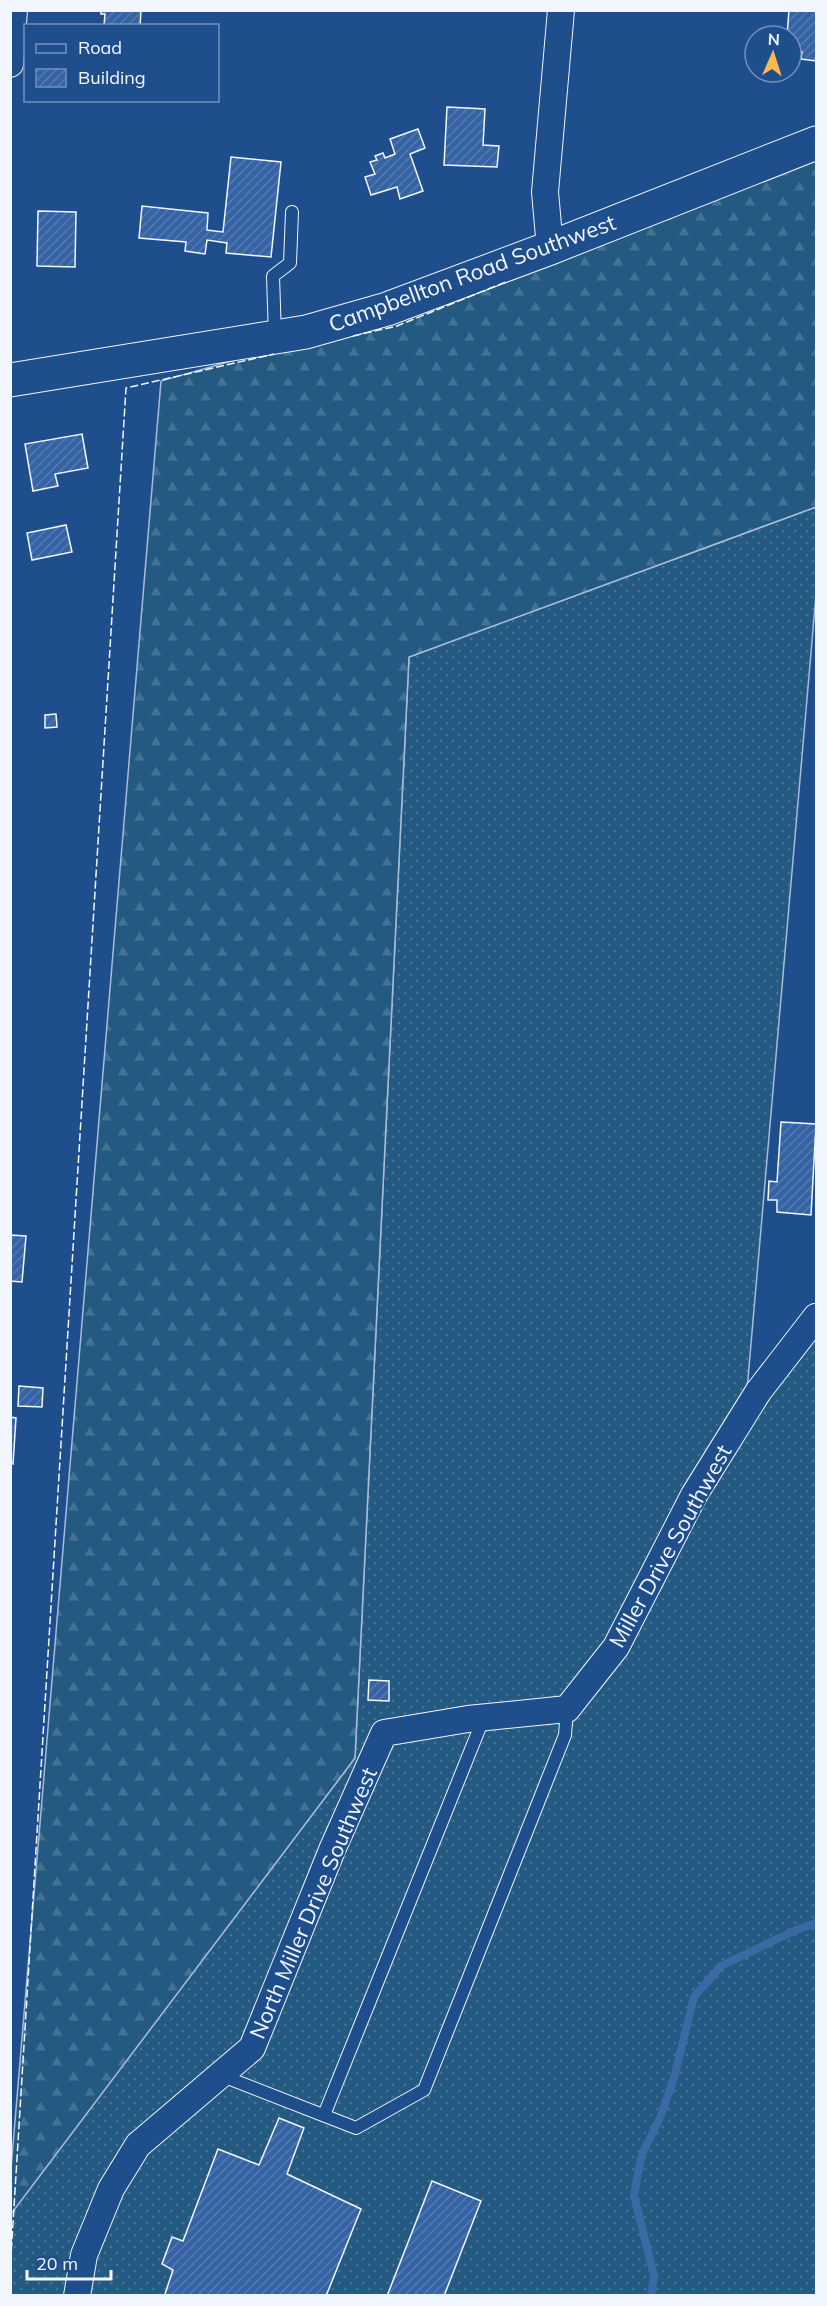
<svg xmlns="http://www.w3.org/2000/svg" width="827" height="2306" viewBox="0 0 827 2306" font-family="Mulish,sans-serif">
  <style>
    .grass { fill: url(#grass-dots); stroke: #a8bbd7; stroke-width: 1.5 }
    .forest { fill: url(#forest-firs); stroke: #a8bbd7; stroke-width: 1.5 }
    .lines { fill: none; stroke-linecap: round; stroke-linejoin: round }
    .stream { stroke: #3b69a3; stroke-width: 8 }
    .building { fill: url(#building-hatch); stroke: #f2f6ff; stroke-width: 1.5 }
    .lane-casing { stroke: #f2f6ff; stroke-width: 14 }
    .street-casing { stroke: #f2f6ff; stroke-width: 28 }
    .secondary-casing { stroke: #f2f6ff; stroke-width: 35 }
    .lane { stroke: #1f4e8c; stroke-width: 12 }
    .street { stroke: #1f4e8c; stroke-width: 26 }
    .secondary { stroke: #1f4e8c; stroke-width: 33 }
    .fence { stroke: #f2f6ff; stroke-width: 1.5; stroke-dasharray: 8 3; stroke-linecap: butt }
    .labels { text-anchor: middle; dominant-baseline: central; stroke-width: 4.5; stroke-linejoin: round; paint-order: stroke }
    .street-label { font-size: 22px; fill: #f2f6ff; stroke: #1f4e8c }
  </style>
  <defs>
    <pattern id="grass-dots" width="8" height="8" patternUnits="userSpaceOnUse" patternTransform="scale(1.5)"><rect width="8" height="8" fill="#245a82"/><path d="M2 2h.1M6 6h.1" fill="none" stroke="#447295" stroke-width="1.8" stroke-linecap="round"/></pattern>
    <pattern id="forest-firs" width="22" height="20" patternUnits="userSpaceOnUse" patternTransform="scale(1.5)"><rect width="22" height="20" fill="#245a82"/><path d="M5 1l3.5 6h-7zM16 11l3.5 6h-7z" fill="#447295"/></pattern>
    <pattern id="building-hatch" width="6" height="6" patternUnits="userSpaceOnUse" patternTransform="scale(1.5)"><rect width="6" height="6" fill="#3563a3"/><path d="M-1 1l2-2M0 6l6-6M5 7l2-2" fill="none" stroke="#537ab1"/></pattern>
  </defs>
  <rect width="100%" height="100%" fill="#1f4e8c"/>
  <path class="grass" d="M816 507V595L745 1413 816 1335V2295H11L10 2214 355 1758 409 657Z"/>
  <path class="forest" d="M816 139V507L409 657 355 1758 11 2214V2169L161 381 368 322Z"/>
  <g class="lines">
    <path class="stream" d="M651 2296 654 2276 634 2195 642 2154 660 2118 674 2078 694 1997 721 1966 796 1930 816 1923"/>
  </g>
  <g class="building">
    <path d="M101 10H141L140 26H104L105 14H101Z"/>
    <path d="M789 10H816V61L801 59 802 52 791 51V36H787Z"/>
    <path d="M447 107 485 109 483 145 499 146 497 167 444 165Z"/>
    <path d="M418 129 425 148 410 154 423 191 400 199 397 187 371 195 365 177 375 174 370 162 377 160 375 156 383 153 385 158 395 154 390 139Z"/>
    <path d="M231 157 281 162 271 257 226 253 227 243 207 240 205 254 185 251 186 242 139 238 142 206 208 213 207 230 223 232Z"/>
    <path d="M38 211 76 212 75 267 37 266Z"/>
    <path d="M82 434 88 468 55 474 58 486 33 491 25 444Z"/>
    <path d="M66 525 72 552 32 560 27 533Z"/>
    <path d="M56 714 57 727 45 728V715Z"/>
    <path d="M781 1122 816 1124 811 1215 777 1212V1200H768L769 1181 777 1182Z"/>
    <path d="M10 1235 26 1236 22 1282 10 1281Z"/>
    <path d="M19 1386 43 1388 42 1407 18 1406Z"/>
    <path d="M10 1417 16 1418 13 1464H10Z"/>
    <path d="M369 1680 389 1681V1701L368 1700Z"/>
    <path d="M279 2118 304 2128 287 2174 361 2209 326 2296H169L165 2294 173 2270 162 2264 172 2237 183 2241 218 2149 259 2165Z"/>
    <path d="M432 2181 481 2201 444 2296H387Z"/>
  </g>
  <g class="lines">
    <g class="lane-casing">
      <g id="lane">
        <path d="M275 336 273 276 290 263 292 212"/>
        <path d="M220 2075 356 2128 424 2090 565 1735 567 1709"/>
        <path d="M324 2115 484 1717"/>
      </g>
    </g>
    <g class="street-casing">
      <g id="street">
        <path d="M10 64 14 10"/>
        <path d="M550 248 545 192 561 10"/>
        <path d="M77 2296 84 2255 111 2189 138 2145 252 2048 332 1850 384 1733 468 1719 567 1709 616 1647 694 1495 758 1392 816 1317"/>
      </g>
    </g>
    <g class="secondary-casing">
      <path id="secondary" d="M10 380 306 332 387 309 550 248 816 143"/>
    </g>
    <use href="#lane" class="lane"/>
    <use href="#street" class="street"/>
    <use href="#secondary" class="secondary"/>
    <g class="fence">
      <path d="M353 336 397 326 508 281"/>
      <path d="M10 2272 126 388 274 354"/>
    </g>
  </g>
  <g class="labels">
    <g class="street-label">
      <text transform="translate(472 273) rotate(-20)">Campbellton Road Southwest</text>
      <text transform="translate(670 1546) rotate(-61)">Miller Drive Southwest</text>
      <text transform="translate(313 1903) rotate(-67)">North Miller Drive Southwest</text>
    </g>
  </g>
  <rect width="827" height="2306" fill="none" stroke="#f2f6ff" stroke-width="24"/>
  <rect x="24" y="24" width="195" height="78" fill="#1f4e8c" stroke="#7391ba" stroke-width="1.5"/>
  <rect x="36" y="44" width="30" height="9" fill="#1f4e8c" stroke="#7391ba" stroke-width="1.5"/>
  <text x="78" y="54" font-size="18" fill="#f2f6ff">Road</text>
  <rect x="36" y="69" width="30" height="18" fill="url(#building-hatch)" stroke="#7391ba" stroke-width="1.5"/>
  <text x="78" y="84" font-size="18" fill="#f2f6ff">Building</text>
  <g transform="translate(773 54) rotate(3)"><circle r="28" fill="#1f4e8c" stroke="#7391ba" stroke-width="1.5"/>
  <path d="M0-4.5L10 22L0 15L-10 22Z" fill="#ffb74d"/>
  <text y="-9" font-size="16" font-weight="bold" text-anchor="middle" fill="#f2f6ff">N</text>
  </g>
  <path d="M27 2270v9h84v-9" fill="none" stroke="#f2f6ff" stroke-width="3"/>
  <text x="36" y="2270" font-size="18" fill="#f2f6ff" stroke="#1f4e8c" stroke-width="4.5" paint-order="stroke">20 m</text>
</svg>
